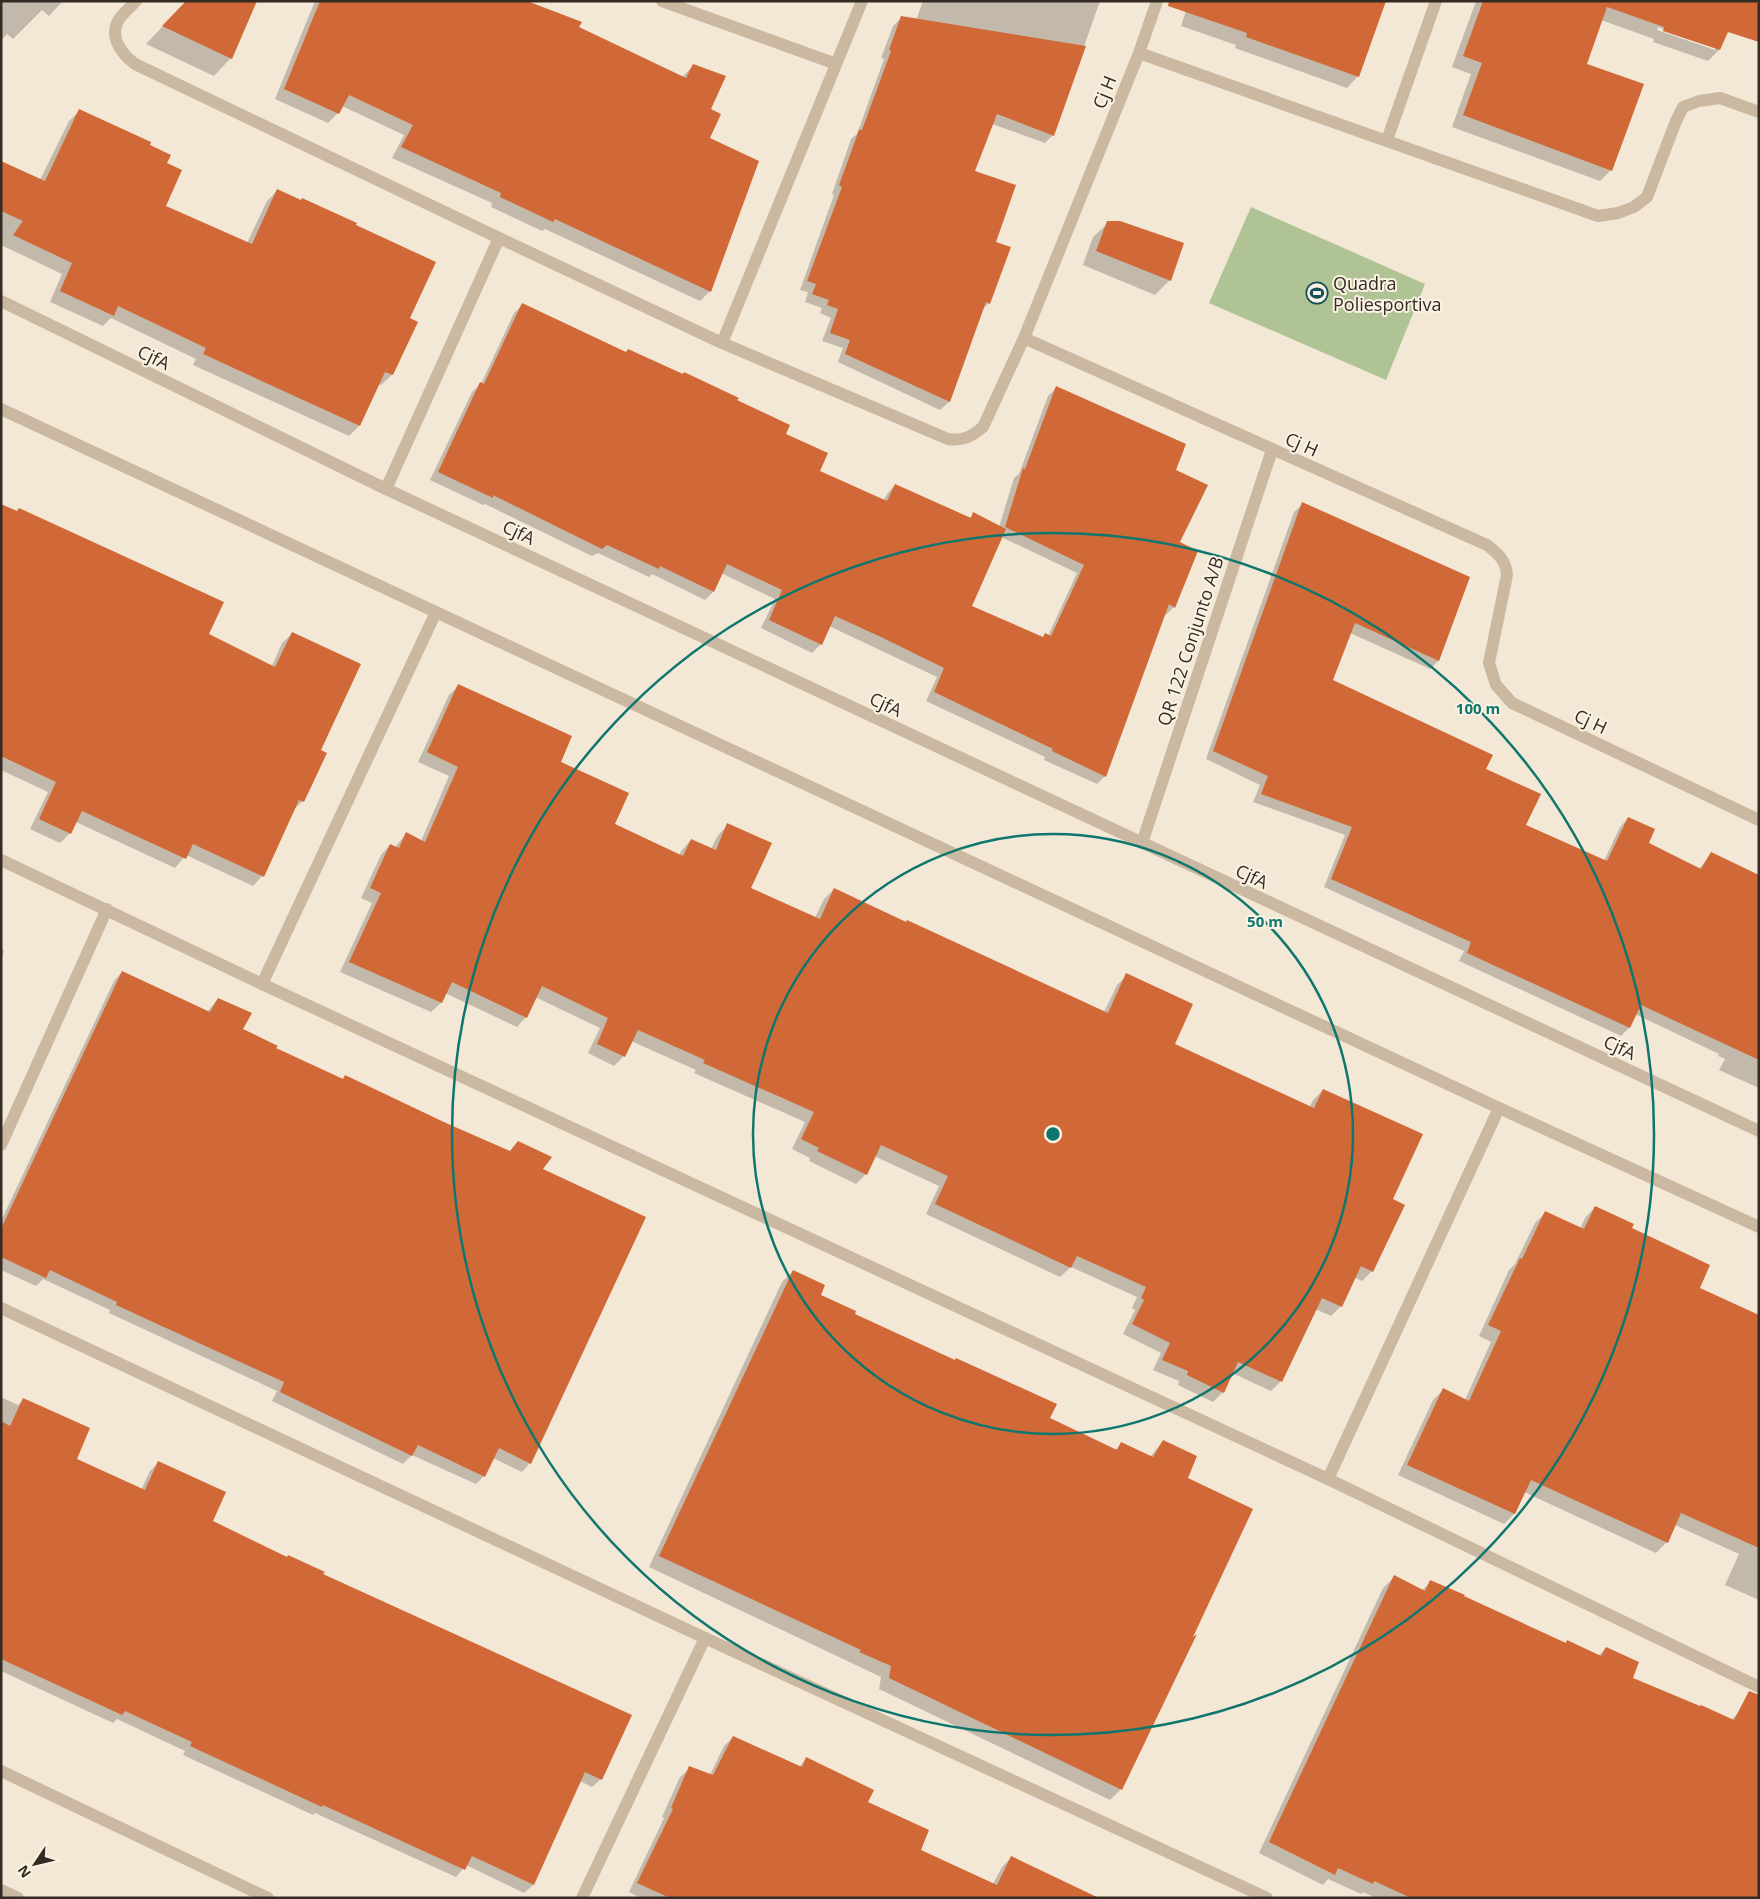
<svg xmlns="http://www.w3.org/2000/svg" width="1760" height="1899" viewBox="0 0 1760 1899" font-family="'Open Sans',sans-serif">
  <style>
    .green { fill: #b0c395 }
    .shadow { fill: #0003; fill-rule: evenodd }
    .building { fill: #d06937 }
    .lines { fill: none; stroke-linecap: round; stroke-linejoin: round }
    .minor { stroke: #cbb8a1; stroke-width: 12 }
    .ring { fill: none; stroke: #0f766e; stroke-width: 2.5 }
    .labels { text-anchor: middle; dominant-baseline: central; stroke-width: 4; stroke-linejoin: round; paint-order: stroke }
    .street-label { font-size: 18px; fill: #352b25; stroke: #faf2e3 }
    .poi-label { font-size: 18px; fill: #352b25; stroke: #faf2e3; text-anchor: start }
    .centre { fill: #0f766e; stroke: #faf2e3; stroke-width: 2.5 }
    .ring-label { font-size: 15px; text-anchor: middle; font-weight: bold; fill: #0f766e; stroke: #faf2e3; stroke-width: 4; stroke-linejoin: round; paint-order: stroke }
  </style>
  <rect width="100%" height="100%" fill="#f3e8d6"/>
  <path class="green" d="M1251 207 1425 284 1386 380 1209 303Z"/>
  <g class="shadow">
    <path d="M1 1H63L49 16 42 10 13 39 7 34 1 41Z"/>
    <path d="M187 1 231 58 214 76 146 44Z"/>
    <path d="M315 1H516L577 28 682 77 693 66 709 109 710 291 700 301 545 229 542 231 491 207 492 203 392 158 404 135 342 106 338 113 328 123 275 99Z"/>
    <path d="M923 1H1100L1053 135 1045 143 992 124 974 172 994 243 989 303 981 311 949 402 940 410 838 362 843 348 822 341 831 318 820 313 822 308 805 302 808 292 800 290 834 195 832 194 851 139 857 134 884 59 881 58 893 26 901 18 916 20Z"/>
    <path d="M1189 1 1358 76 1347 88 1235 48 1236 45 1181 26Z"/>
    <path d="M1476 1H1739L1719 50 1708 61 1653 42 1654 39 1601 20 1585 64 1611 170 1600 181 1452 127 1471 74 1452 67ZM1658 27 1715 47V50L1657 30Z"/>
    <path d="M79 111 148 145 166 163 164 206 247 243 267 201 277 191 408 318 416 322 392 375 381 385 378 384 359 426 349 436 193 365 196 359 111 318 103 326 50 302 62 274 1 245V163L40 180 69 121Z"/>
    <path d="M1108 223 1170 280 1155 295 1083 265 1093 237Z"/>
    <path d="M522 305 625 353 736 401 784 434 818 471 883 501 887 494 895 485 969 519 973 514 999 527 1014 478 1019 474 1048 396 1057 387 1174 470 1178 543 1174 607 1166 615H1164L1105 776 1097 784 1044 760 1045 757 926 701 937 677 829 626 821 644 812 653 761 628 775 599 721 573 713 592 705 600 652 574 649 577 598 553 592 556 485 504 483 505 430 480 472 392 481 384 514 313ZM1001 537 1077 573 1048 636 1045 635 1042 638 970 607Z"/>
    <path d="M1303 504 1468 578 1438 661 1430 669 1350 633 1331 680 1484 770 1524 826 1604 861 1620 827 1628 818 1648 843 1699 869 1711 854 1759 877V1088L1719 1070 1725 1059 1718 1056 1719 1054 1635 1014 1629 1028 1621 1036 1459 961 1464 951 1324 887 1345 835 1253 802 1260 785 1206 759 1294 512Z"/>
    <path d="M1 505 207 635 272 666 282 643 292 634 319 751 303 801 293 810 262 876 253 886 186 855 175 868 76 822 70 833 60 843 30 829 48 792 1 770Z"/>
    <path d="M459 685 559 762 614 825 679 855 682 850 691 840 711 849 718 835 728 825 750 888 815 918 824 899 834 889 1104 1012 1117 985 1127 975 1174 1045 1310 1107 1313 1100 1323 1090 1391 1200 1372 1271 1362 1281 1354 1277 1341 1306 1331 1316 1315 1309 1281 1381 1271 1391 1232 1373 1223 1392 1213 1402 1178 1385 1179 1381 1153 1370 1161 1353 1123 1334 1135 1310 1132 1308 1137 1297 1071 1267 1060 1277 926 1214 939 1186 874 1156 866 1174 856 1184 809 1161 810 1158 792 1149 805 1122 694 1073 696 1070 631 1041 624 1056 614 1066 588 1053 600 1028 535 997 526 1017 517 1027 445 993 441 1003 431 1012 340 972 372 903 361 898 381 855 390 845 395 847 406 834 421 841 449 776 418 762 449 695Z"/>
    <path d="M1 949 4 951 1 958Z"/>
    <path d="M122 972 207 1012 218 999 241 1030 274 1049 342 1080 509 1152 518 1143 541 1170 530 1463 522 1472 493 1458 484 1476 476 1484 412 1455 403 1464 272 1401 277 1391 109 1313 110 1310 43 1279 36 1286 1 1270V1221L114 981Z"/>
    <path d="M1595 1207 1631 1228 1698 1289 1759 1316V1600L1725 1585 1739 1554 1675 1525 1667 1542 1656 1553 1524 1492 1514 1514 1504 1524 1398 1475 1433 1400 1443 1390 1465 1400 1491 1342 1479 1336 1509 1270 1515 1264 1535 1223 1545 1213 1580 1229 1585 1218Z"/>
    <path d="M793 1271 819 1296 1049 1419 1115 1450 1121 1444 1150 1457 1163 1441 1187 1479 1121 1789 1110 1800 879 1689 881 1677 649 1567 782 1282Z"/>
    <path d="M1 1397 18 1405 23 1400 75 1459 141 1490 150 1471 158 1463 211 1522 322 1575 601 1779 592 1787 580 1781 533 1885 524 1893 466 1865 456 1877 315 1813 313 1815 183 1755 185 1751 117 1719 113 1723 1 1671Z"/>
    <path d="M1394 1577 1422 1590 1431 1582 1565 1644 1567 1641 1598 1656 1606 1648 1632 1679 1731 1720 1738 1713 1759 1898H1376L1363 1892 1361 1894 1328 1879 1323 1885 1259 1853 1383 1588Z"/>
    <path d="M733 1737 799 1767 806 1759 867 1803 919 1850 993 1884 1002 1867 1011 1858 1072 1898H641L629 1892 664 1818 662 1817 680 1777 690 1768 710 1775 724 1746Z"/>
  </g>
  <g class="building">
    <path d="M186 1H257L232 59 162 26Z"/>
    <path d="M320 1H527L582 22 579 27 686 78 693 64 726 76 711 109 721 114 710 138 759 161 711 292 555 219 553 222 500 197 501 193 401 147 413 125 349 95 339 114 284 89Z"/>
    <path d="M1169 1H1386L1359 77 1246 37 1247 33 1168 6Z"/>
    <path d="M1483 1H1759V42L1728 32 1720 50 1663 31 1664 27 1607 7 1587 64 1644 84 1612 171 1463 115 1482 63 1463 56Z"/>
    <path d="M901 16 1086 46 1054 136 997 114 975 171 1016 185 996 242 1011 247 990 304 986 302 950 402 845 354 850 340 830 333 838 309 827 305 829 300 812 294 816 284 807 281 842 187 839 185 859 130H862L891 51 889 50Z"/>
    <path d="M79 109 151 142 150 145 171 155 167 163 182 170 166 206 252 244 277 189 301 200 302 198 357 223 356 225 436 262 410 318 418 322 393 375 385 372 360 426 203 354 206 348 118 306 114 316 60 291 72 263 13 235 23 221 1 211V161L45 181Z"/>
    <path d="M1107 221H1120L1184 243 1171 281 1096 251Z"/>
    <path d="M522 303 626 352 628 349 683 374 684 372 739 398 737 400 790 425 786 434 828 453 820 471 887 501 895 484 971 518 973 512 1006 529 972 606 1043 637 1045 633 1051 636 1084 565 1005 527 1023 468 1025 469 1056 386 1186 444 1176 470 1208 485 1180 542 1198 551 1175 608 1169 604 1106 777 1052 751 1053 749 934 692 944 668 881 637 835 616 822 645 769 620 782 590 727 564 714 592 660 566 659 569 607 545 602 549 493 495V498L438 472 480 382 484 384Z"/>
    <path d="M1302 502 1470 577 1439 661 1355 623 1333 680 1493 755 1486 769 1541 794 1526 825 1607 861 1628 817 1655 829 1649 843 1701 869 1711 852 1759 875V1060L1641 1005 1630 1028 1467 953 1471 942 1331 879 1352 827 1261 794 1268 776 1213 751Z"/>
    <path d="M1 504 17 511 19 508 224 602 209 634 275 667 292 632 361 664 321 750 327 753 304 802 299 800 264 877 193 844 186 859 82 811 71 834 39 819 56 782 1 756Z"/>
    <path d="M458 684 572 736 561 762 629 793 615 824 683 856 691 839 716 850 727 823 772 843 751 888 820 919 834 888 906 922 907 920 1108 1013 1126 973 1193 1004 1175 1044 1314 1108 1323 1089 1423 1134 1393 1199 1405 1205 1373 1272 1361 1266 1342 1307 1322 1298 1282 1382 1238 1362 1224 1393 1187 1375 1188 1371 1162 1360 1170 1343 1132 1324 1144 1300 1141 1298 1146 1287 1077 1256 1071 1268 935 1204 948 1176 881 1145 867 1175 817 1151 819 1148 801 1139 814 1112 703 1063 705 1060 638 1030 625 1057 597 1044 608 1018 542 986 527 1018 452 982 442 1003 349 962 381 893 370 888 390 844 399 848 406 832 425 842 458 767 427 752Z"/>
    <path d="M122 971 210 1012 218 998 252 1013 243 1029 278 1046 276 1048 343 1079 345 1075 446 1123 510 1151 518 1141 552 1157 543 1169 646 1217 531 1464 499 1448 485 1477 418 1445 412 1456 280 1392 284 1382 116 1305 117 1302 50 1270 46 1278 1 1257V1229Z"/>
    <path d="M1595 1206 1634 1224 1632 1228 1710 1265 1700 1288 1759 1315V1548L1681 1513 1668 1543 1531 1480 1515 1514 1407 1465 1443 1388 1469 1401 1501 1331 1488 1325 1520 1258 1522 1259 1545 1211 1584 1229Z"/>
    <path d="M793 1270 825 1285 821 1295 856 1311 855 1314 955 1360 956 1358 1057 1404 1050 1418 1117 1450 1121 1442 1153 1457 1163 1440 1197 1456 1188 1478 1253 1509 1193 1637 1197 1634 1122 1790 889 1678 891 1666 859 1652 861 1650 659 1556Z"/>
    <path d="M23 1398 90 1428 77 1459 145 1490 158 1461 226 1492 213 1521 287 1557 288 1555 325 1572 323 1574 632 1715 602 1780 585 1772 534 1885 472 1856 465 1870 323 1805 322 1807 190 1746 192 1742 125 1711 122 1715 1 1659V1421L10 1426Z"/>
    <path d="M1394 1575 1425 1591 1430 1580 1465 1595 1464 1596 1566 1643 1567 1640 1601 1656 1606 1647 1639 1662 1633 1678 1700 1706 1701 1705 1734 1720 1749 1691 1759 1695V1898H1411L1374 1881 1373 1884 1338 1868 1335 1875 1269 1842Z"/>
    <path d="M733 1736 802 1767 806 1757 874 1790 868 1802 929 1830 921 1850 997 1885 1011 1856 1099 1898H670L637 1883 673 1809 671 1808 689 1766 713 1775Z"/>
  </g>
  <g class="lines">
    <g class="minor">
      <path d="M136 1C131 7 120 15 117 23 110 39 123 55 135 64L499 238 722 343 948 439C963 441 971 437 983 427L1024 338"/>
      <path d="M662 1 836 64"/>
      <path d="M1157 1 1139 53 1024 338 1487 545C1498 554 1506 560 1507 575L1489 663 1496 685 1512 703 1759 820"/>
      <path d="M1139 53 1598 216 1618 213 1634 207 1647 197 1676 121 1683 107 1699 101 1720 98 1759 112"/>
      <path d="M1387 140 1436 1"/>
      <path d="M1 301 386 489 1759 1131"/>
      <path d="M722 343 862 1"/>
      <path d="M1 409 1499 1108 1759 1227"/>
      <path d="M386 489 499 238"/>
      <path d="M1142 843 1272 450"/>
      <path d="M1 860 262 984 1328 1479 1759 1687"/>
      <path d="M262 984 436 612"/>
      <path d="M1 1145 107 909"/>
      <path d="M1 1308 705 1638 1267 1898"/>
      <path d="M1328 1479 1499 1108"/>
      <path d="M1 1771 268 1898"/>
      <path d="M1 1890 18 1898"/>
      <path d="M582 1898 705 1638"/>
    </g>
  </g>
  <g class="ring">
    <circle cx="1053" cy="1134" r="300"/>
    <circle cx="1053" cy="1134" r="601"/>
  </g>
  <defs>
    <g id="stadium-ring" transform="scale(1.125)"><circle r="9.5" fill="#faf2e3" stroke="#17505a" stroke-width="1.5"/><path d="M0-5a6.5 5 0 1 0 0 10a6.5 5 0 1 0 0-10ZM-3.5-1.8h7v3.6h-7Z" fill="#17505a"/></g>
  </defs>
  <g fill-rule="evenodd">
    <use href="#stadium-ring" x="1317" y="293"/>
  </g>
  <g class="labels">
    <g class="street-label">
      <text transform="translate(1104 92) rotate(-68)">Cj H</text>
      <text transform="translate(154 357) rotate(26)">CjfA</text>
      <text transform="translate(1302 444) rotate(24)">Cj H</text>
      <text transform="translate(519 532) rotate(25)">CjfA</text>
      <text transform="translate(1190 641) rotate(-72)">QR 122 Conjunto A/B</text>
      <text transform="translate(886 704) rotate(25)">CjfA</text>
      <text transform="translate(1591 721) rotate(25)">Cj H</text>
      <text transform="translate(1252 876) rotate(25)">CjfA</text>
      <text transform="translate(1620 1047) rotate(25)">CjfA</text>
    </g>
    <g class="poi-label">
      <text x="1333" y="283">Quadra<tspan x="1333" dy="21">Poliesportiva</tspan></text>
    </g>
  </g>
  <circle cx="1053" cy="1134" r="8" class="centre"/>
  <g class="ring-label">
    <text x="1478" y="714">100 m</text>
    <text x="1265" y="927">50 m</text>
  </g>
  <rect width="1760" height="1899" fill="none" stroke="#352b25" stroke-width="5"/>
  <g transform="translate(35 1864) rotate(235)" stroke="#faf2e3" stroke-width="4" paint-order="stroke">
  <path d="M0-4L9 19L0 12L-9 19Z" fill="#352b25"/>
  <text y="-8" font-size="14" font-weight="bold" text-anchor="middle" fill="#352b25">N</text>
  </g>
</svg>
